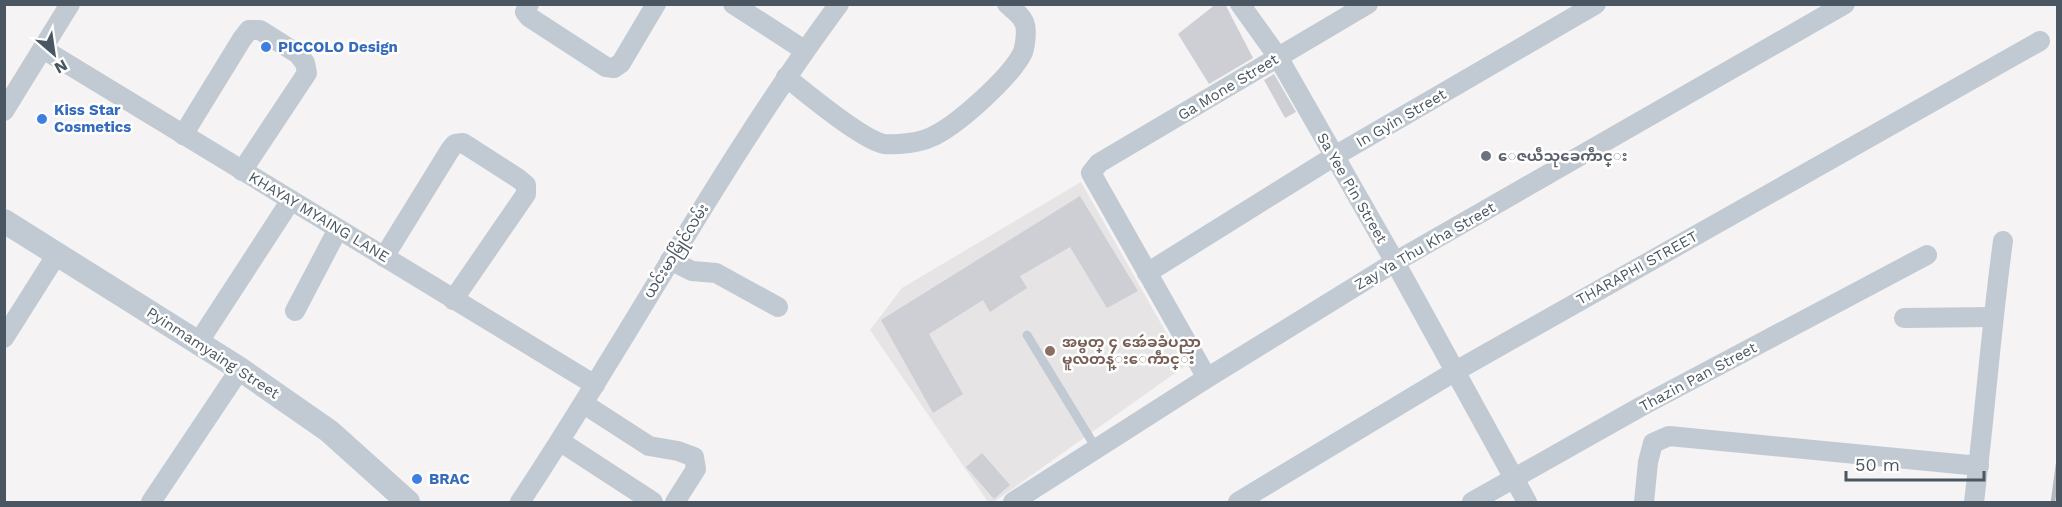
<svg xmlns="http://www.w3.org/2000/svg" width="2062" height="507" viewBox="0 0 2062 507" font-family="'Work Sans','Noto Sans Myanmar',sans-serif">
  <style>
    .education { fill: #e6e4e5 }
    .building { fill: #cdcfd5 }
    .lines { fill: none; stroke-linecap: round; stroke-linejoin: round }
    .service { stroke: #c1cad2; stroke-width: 9 }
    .minor { stroke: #c1cad2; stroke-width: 20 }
    .tertiary { stroke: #c1cad2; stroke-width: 24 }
    .rail { stroke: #b5b8bd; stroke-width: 4.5 }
    .shop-dot { fill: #3f7fe0; stroke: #fff; stroke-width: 2 }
    .worship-dot { fill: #6b7280; stroke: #fff; stroke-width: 2 }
    .education-dot { fill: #8d6e63; stroke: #fff; stroke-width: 2 }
    .labels { text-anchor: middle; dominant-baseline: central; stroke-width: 5; stroke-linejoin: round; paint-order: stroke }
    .shop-label { font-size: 15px; font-weight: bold; fill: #366cbe; stroke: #fff; text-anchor: start }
    .street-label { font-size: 15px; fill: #4a5661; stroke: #fff }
    .worship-label { font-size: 15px; font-weight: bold; fill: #5b616d; stroke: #fff; text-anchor: start }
    .education-label { font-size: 15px; font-weight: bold; fill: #785e54; stroke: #fff; text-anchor: start }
  </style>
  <rect width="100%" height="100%" fill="#f5f3f3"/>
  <path class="education" d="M1081 182 1185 366 994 502H988L870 330 902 288Z"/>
  <g class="building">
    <path d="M1216 4H1225L1253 58 1209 84 1178 34Z"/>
    <path d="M1274 74 1296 112 1285 118 1264 80Z"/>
    <path d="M1080 196 1138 291 1107 308 1070 247 1020 276 1027 288 990 312 983 300 929 334 963 394 933 413 881 320Z"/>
    <path d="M982 453 1010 485 994 499 966 467Z"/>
  </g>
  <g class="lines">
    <path class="service" d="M1027 335 1096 448"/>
    <g class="minor">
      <path d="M529 4 525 12 529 17 606 67 614 68 621 63 656 4"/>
      <path d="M733 4 804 50"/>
      <path d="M1240 4 1278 57 1395 262 1527 502"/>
      <path d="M43 49 595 385"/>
      <path d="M786 77C806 93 862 140 884 144 897 145 917 143 929 138 955 128 1012 76 1023 52 1025 46 1027 31 1025 25 1023 16 1013 10 1007 4"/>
      <path d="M4 111 70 4"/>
      <path d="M183 135 242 39 249 30H260L298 54 305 63 307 73 242 171"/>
      <path d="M384 257 450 150 455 144 463 143 519 179 526 185V194L453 300"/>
      <path d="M670 260 692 271 716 273 778 307"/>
      <path d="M1147 273 1333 157 1596 4"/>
      <path d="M295 311 338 229"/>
      <path d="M1904 318 1993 317"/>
      <path d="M4 338 57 254"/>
      <path d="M198 343 291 200"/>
      <path d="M1207 378 1091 173 1099 163 1368 4"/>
      <path d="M584 404 649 446 678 451 694 457 696 469 675 502"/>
      <path d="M561 442 653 502"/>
      <path d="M151 502 240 369"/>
      <path d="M520 502C629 338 721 163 839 4"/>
      <path d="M1013 502 1207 378 1395 262 1845 4"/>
      <path d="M1238 502 1454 372 2040 41"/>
      <path d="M1472 502 1642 406 1927 255"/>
      <path d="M1644 502 1648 462 1653 443 1669 436 1979 466"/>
      <path d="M1974 502C1985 415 1991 328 2003 241"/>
    </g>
    <path class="tertiary" d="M4 221 240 369 329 431 408 502"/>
    <path class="rail" d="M2053 502 2058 464"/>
  </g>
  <g class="shop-dot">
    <circle cx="266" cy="47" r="6"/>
    <circle cx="42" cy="119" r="6"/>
    <circle cx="417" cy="479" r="6"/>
  </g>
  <circle class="worship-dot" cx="1486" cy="156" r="6"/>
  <circle class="education-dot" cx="1050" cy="351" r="6"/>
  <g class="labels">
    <g class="shop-label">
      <text x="278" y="47">PICCOLO Design</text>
      <text x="54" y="110">Kiss Star<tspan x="54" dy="17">Cosmetics</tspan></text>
      <text x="429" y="479">BRAC</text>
    </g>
    <g class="street-label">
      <text transform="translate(1228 87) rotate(-31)">Ga Mone Street</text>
      <text transform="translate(1401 118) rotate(-30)">In Gyin Street</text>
      <text transform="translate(1352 188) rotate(60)">Sa Yee Pin Street</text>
      <text transform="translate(319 217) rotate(31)">KHAYAY MYAING LANE</text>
      <text transform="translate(1425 246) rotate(-30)">Zay Ya Thu Kha Street</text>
      <text transform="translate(676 251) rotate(-58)">ယင်းမာမြိုင်လမ်း</text>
      <text transform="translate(1637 268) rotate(-29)">THARAPHI STREET</text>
      <text transform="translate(213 353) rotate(33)">Pyinmamyaing Street</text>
      <text transform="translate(1698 377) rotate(-28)">Thazin Pan Street</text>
    </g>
    <g class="worship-label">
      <text x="1498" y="156">ေဇယဵသုခေကဵာင္း</text>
    </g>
    <g class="education-label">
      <text x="1062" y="342">အမွတ္ ၄ အေဴခခံပညာ<tspan x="1062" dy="17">မူလတန္းေကဵာင္း</tspan></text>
    </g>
  </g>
  <rect width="2062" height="507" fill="none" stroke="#4a5661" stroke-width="12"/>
  <g transform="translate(54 54) rotate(151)" stroke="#ffffff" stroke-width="4.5" paint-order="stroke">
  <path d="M0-4.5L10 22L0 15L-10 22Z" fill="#4a5661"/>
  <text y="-9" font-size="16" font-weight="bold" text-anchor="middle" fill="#4a5661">N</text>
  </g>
  <path d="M1846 471v9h138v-9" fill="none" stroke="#4a5661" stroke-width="3"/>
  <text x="1855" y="471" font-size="18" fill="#4a5661" stroke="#ffffff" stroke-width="4.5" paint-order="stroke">50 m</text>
</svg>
